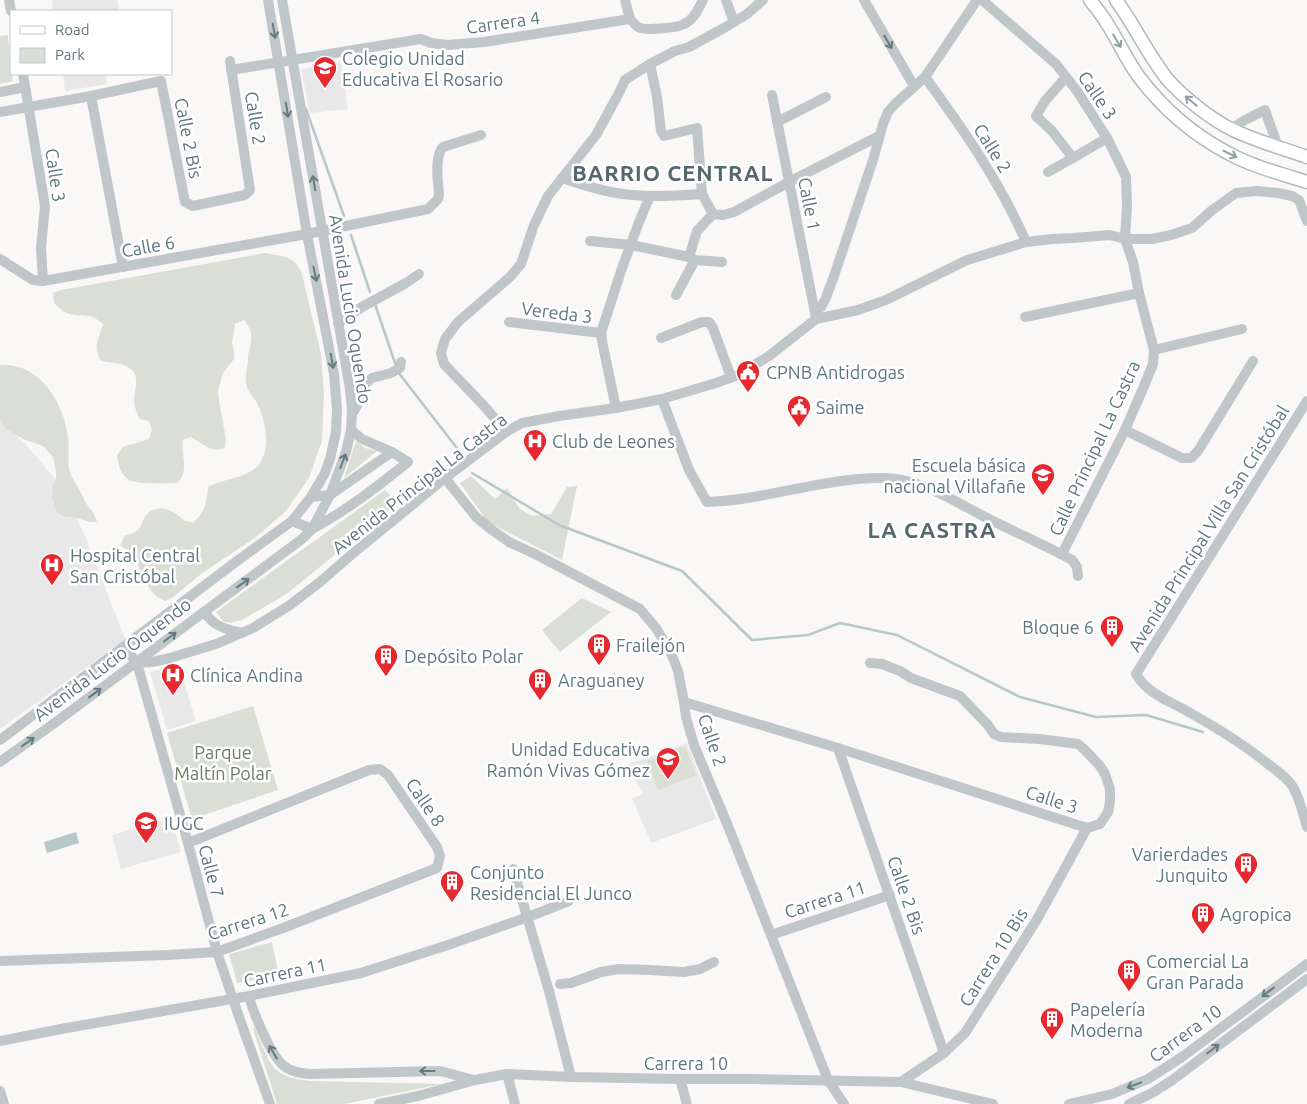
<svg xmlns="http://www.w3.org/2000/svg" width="1307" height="1104" viewBox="0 0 1307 1104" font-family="Ubuntu,sans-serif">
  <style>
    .built { fill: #e7e8e7 }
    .green { fill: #daded5 }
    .water { fill: #b6c8c8 }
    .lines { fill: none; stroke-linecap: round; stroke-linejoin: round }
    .stream { stroke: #b6c8c8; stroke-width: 2.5 }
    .major-casing { stroke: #b1babc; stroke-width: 15 }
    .minor { stroke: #c0c7c9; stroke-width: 10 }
    .major { stroke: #fff; stroke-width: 12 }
    .oneway { stroke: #637b80 }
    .oneway2 { stroke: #8ea0a3 }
    .labels { text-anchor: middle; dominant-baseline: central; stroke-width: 5; stroke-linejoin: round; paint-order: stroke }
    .street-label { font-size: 18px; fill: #5e777c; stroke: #fff }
    .poi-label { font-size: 18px; fill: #5e777c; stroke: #fff; text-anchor: start }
    .park-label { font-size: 18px; fill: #6d7a62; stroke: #fff }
    .district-label { font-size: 22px; font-weight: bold; letter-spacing: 1px; fill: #55696d; stroke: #fff }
  </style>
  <rect width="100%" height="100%" fill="#f9f8f6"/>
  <g class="built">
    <path d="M52 0H117L119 11H53Z"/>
    <path d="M341 62 348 109 310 113 301 69Z"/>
    <path d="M63 74H106L107 84 65 91Z"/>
    <path d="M0 419 30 449 61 486 84 533 125 639 0 729Z"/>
    <path d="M178 664 196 721 167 730 150 672Z"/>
    <path d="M687 743 716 819 651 843 632 798 644 794 626 765Z"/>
    <path d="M172 819 181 852 121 869 112 835Z"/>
  </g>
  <g class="green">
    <path d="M8 35 11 74H12L13 81 0 84V36Z"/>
    <path d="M265 253C283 256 295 256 302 274L321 354 324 393 322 441 309 478 286 511 256 537 201 574 172 598 165 601C147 594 143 574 135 559 132 553 125 549 120 545L125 535C148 532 138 516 153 510 162 506 172 510 179 516 181 517 183 520 185 521 186 521 192 522 193 523 205 512 207 502 208 487 224 478 249 479 260 463 271 447 265 419 257 403 254 398 249 393 247 387 245 380 246 374 247 368 248 364 248 360 248 356 251 340 255 334 244 320L235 324 232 342 234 350V359L223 373 218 391 219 401 226 439 225 448 216 450 207 447 191 437 183 440C181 451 187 466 182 477 181 479 179 481 177 483 166 483 138 485 129 480 120 474 118 464 117 455L123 447 149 439 152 430 149 421 140 419C137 413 134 407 134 400 135 385 142 373 124 365 117 362 108 363 101 361 92 343 99 341 103 324 87 310 83 319 67 313 62 311 58 307 54 303L53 293 61 290Z"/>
    <path d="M0 365C39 362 64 403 68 437 70 449 66 463 71 475 73 480 76 484 79 489 81 493 83 498 86 503 91 511 94 512 97 522H90L77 518 63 516 57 512 52 498 53 485 56 478V471L53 457 43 446 23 439 5 428 0 419Z"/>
    <path d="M356 441 365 448 377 451 344 478Z"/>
    <path d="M471 476 495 499 507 488 519 508 532 516 551 514 567 487 577 486 562 560 488 522 460 483Z"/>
    <path d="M385 490 398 503 288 593 242 620 230 623 223 621 216 612Z"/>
    <path d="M582 598 611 612 560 652 542 630Z"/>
    <path d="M253 706 278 790 192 819 167 733Z"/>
    <path d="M685 746 696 775 658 790 647 761Z"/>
    <path d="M272 942 279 976 237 983 229 954Z"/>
    <path d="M255 1028C260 1040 265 1054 272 1065 280 1077 299 1080 312 1081L442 1084 344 1104H277L253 1029Z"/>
  </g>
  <path class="water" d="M76 832 79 843 47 853 44 842Z"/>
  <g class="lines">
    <g class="stream">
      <path d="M306 109 344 216"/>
      <path d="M351 235 370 292"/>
      <path d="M375 304 396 366"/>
      <path d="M398 372 460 452"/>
      <path d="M472 473 559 525 682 571 752 640 808 635 840 623 897 635 1020 697 1096 717 1146 715 1203 732"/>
    </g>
    <g class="major-casing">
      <g id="major">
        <path d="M1090 0C1096 8 1103 16 1108 25 1119 42 1127 61 1139 77 1164 110 1192 134 1228 153 1251 166 1282 174 1307 182"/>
        <path d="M1116 0C1135 26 1148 55 1168 80 1183 97 1211 119 1231 129 1255 141 1282 148 1307 157"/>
      </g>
    </g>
    <g class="minor">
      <path d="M9 0 11 11"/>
      <path d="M625 0 630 19"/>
      <path d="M726 0 734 22"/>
      <path d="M864 0 914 86"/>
      <path d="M982 0 1056 64 1077 91 1107 138 1118 160 1126 177 1127 205 1125 239 1133 262 1139 293 1154 350 1153 364 1144 386 1125 430 1062 554"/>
      <path d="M650 64 657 97 661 131 664 136 697 128 702 194"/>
      <path d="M231 70 421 39 431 43 448 45 484 42 630 19C632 21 635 25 638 27 645 31 677 28 684 24 694 20 698 9 703 0"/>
      <path d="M23 74 45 206 41 248 43 281"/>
      <path d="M925 77C963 129 1000 182 1026 242"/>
      <path d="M1066 77 1045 101 1036 116 1052 131 1073 158 1107 138"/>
      <path d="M0 92 25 87"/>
      <path d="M772 95 816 318"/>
      <path d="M91 96 123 267"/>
      <path d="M0 112 91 96 161 81 185 202 193 206 245 195 250 190 230 61"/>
      <path d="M777 122 826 97"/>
      <path d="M1231 129 1245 120 1265 110 1278 147"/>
      <path d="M1048 172 1073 158"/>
      <path d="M562 178C578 183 595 189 611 192 641 198 672 196 702 194L713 214 723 215 734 212 789 182 879 136"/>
      <path d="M590 241 631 245 689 257 695 260 722 262"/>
      <path d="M689 257 697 231 713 214"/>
      <path d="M0 259 33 280 43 281 307 234 428 209 438 199 439 194C438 182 434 156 443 147L481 135"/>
      <path d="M676 295 695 260"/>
      <path d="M815 312 821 307 825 300 834 276 873 160 883 124 888 112 895 104 925 77 977 0"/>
      <path d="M1025 317 1139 293"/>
      <path d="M509 322 601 333"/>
      <path d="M338 323 362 307 406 283 419 274"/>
      <path d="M661 338 702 322H709L713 328 731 377"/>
      <path d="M1154 350 1242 329"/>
      <path d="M662 399 689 470 707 502C767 500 825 477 884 478 921 479 952 500 983 516 1012 531 1043 544 1072 560L1077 567 1078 576"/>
      <path d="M1307 401 1136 674C1147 693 1167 700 1185 710 1214 726 1242 743 1268 764 1277 771 1287 777 1293 787 1300 799 1303 814 1307 827"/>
      <path d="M616 408 603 346 601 333 621 271 639 222 650 196"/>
      <path d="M352 414 361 399 366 383 372 378 391 373 400 368 401 362"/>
      <path d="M1125 430 1182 458H1191L1198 451 1253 361"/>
      <path d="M506 432 486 408 444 364 441 353 445 339 458 322 510 277 521 264 534 225 548 196 596 135 619 93 625 80 650 64 675 51 689 47 724 28 747 14 763 0"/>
      <path d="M445 478 476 517 492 530 509 542 535 554 640 609 656 628 671 653 678 671 684 702 686 717 694 745 728 826 828 1080 844 1104"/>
      <path d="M311 497 330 495 392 452"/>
      <path d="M292 521 312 529C346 511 378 486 408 462L392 452 362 439 351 430"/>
      <path d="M204 612C215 627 225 629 242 633"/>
      <path d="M124 647 137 663 188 843 217 952 238 1014 270 1104"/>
      <path d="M137 663 152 662 170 658 216 644 253 628 290 605 320 582 351 555 445 478 506 432 522 423 559 416 616 408 662 399 716 383 738 375 769 356 816 319 858 310 886 300 967 260 1026 242 1052 239 1073 238 1110 235 1125 239H1152L1171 235 1192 228 1211 211 1236 193 1246 192 1257 191 1278 193 1292 196 1299 200 1307 221"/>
      <path d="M684 702 838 748 1087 828 1100 824 1108 812 1110 802V789L1105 774 1100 766 1085 750 1078 744 1039 739 1001 737 994 734 988 725 960 696 911 678 900 671 882 664 870 663"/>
      <path d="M0 740 237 561 292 521 311 497 325 473 330 459 336 432 337 409 334 374 307 234 268 0"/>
      <path d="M838 748 944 1053"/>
      <path d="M0 762 56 722 302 539 312 529 330 495 346 452 351 430 352 410 350 389 282 0"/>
      <path d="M513 869 549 991 571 1077"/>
      <path d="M771 935 890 895"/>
      <path d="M0 961 167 955 217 952 283 928 437 868 440 856 437 847 388 775 380 769 369 770 188 843"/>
      <path d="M560 984 571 983 601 972 619 969 650 970 684 972 700 969 714 962"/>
      <path d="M249 996C253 1012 271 1056 284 1066 291 1072 301 1073 310 1074L440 1071 474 1080"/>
      <path d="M0 1041 61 1029 249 996 361 973 448 945 528 917 569 901"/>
      <path d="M507 1074 515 1104"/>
      <path d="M680 1079 687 1104"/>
      <path d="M901 1082 944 1053 965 1033 1036 921 1087 828"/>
      <path d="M0 1091 4 1104"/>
      <path d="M379 1104 418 1096 475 1080 507 1074 571 1077 680 1079H752L901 1082 993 1104"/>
      <path d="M1069 1104 1112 1094 1148 1079 1182 1057 1307 964"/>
      <path d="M1129 1104 1152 1093 1171 1081 1307 979"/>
    </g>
    <use href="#major" class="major"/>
  </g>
  <defs><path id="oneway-shaft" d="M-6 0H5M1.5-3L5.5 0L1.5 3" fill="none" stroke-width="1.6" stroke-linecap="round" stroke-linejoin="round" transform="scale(1.25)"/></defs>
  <g class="oneway">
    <use href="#oneway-shaft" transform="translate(274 31) rotate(80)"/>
    <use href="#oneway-shaft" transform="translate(888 42) rotate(60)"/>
    <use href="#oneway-shaft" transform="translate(287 110) rotate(81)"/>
    <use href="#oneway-shaft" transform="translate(314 183) rotate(-100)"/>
    <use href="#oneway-shaft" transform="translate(315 274) rotate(78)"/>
    <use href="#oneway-shaft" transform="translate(332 361) rotate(80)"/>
    <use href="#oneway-shaft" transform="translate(343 461) rotate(-69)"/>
    <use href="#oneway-shaft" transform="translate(243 583) rotate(-36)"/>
    <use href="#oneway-shaft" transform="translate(170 637) rotate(-37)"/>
    <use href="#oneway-shaft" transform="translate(95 693) rotate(-36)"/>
    <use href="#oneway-shaft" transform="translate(28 742) rotate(-35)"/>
    <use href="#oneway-shaft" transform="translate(1268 992) rotate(143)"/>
    <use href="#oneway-shaft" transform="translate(1213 1049) rotate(-37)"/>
    <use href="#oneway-shaft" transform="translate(273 1052) rotate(-120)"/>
    <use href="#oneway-shaft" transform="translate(427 1071) rotate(180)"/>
    <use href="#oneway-shaft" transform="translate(1134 1085) rotate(159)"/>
  </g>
  <g class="oneway2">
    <use href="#oneway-shaft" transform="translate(1117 41) rotate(59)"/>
    <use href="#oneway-shaft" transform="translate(1191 101) rotate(-140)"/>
    <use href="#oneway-shaft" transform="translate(1230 154) rotate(26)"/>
  </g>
  <defs>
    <g id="school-pin" transform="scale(1.25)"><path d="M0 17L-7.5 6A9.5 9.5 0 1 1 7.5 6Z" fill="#e6292f" stroke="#fff"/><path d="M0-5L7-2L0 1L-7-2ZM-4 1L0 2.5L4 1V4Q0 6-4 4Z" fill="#fff"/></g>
    <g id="civic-pin" transform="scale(1.25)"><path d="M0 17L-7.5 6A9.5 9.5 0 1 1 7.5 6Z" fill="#e6292f" stroke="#fff"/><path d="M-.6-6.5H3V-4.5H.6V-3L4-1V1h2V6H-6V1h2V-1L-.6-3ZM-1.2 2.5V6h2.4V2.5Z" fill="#fff"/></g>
    <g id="hospital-pin" transform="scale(1.25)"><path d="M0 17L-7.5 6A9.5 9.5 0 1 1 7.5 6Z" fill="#e6292f" stroke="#fff"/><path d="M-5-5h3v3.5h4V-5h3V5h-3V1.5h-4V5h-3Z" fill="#fff"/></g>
    <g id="building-pin" transform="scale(1.25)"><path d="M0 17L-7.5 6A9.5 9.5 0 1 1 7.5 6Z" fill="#e6292f" stroke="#fff"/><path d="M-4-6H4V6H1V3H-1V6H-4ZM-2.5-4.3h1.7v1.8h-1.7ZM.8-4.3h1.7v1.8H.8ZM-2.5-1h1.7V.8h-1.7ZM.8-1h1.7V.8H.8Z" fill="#fff"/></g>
    <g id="university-pin" transform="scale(1.25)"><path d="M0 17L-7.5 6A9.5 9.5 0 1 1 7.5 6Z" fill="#e6292f" stroke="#fff"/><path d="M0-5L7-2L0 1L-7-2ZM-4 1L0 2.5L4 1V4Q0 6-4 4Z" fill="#fff"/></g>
  </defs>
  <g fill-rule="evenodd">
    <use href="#school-pin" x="325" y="68"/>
    <use href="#civic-pin" x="748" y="372"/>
    <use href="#civic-pin" x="799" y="407"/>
    <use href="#hospital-pin" x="535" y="441"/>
    <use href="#school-pin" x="1043" y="475"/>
    <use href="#hospital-pin" x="52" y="565"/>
    <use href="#building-pin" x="1112" y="627"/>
    <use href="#building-pin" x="599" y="645"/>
    <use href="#building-pin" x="386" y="656"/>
    <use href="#hospital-pin" x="173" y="675"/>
    <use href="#building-pin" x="540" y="680"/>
    <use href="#school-pin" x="668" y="759"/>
    <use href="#university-pin" x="146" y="823"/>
    <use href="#building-pin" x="1246" y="864"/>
    <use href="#building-pin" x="452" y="882"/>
    <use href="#building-pin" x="1203" y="914"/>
    <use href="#building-pin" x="1129" y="971"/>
    <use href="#building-pin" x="1052" y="1019"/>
  </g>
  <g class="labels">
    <g class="street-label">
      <text transform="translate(503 22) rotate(-8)">Carrera 4</text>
      <text transform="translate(1098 95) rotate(56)">Calle 3</text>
      <text transform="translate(256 118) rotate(81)">Calle 2</text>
      <text transform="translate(189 138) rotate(79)">Calle 2 Bis</text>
      <text transform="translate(993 148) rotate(58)">Calle 2</text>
      <text transform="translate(56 175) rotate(82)">Calle 3</text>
      <text transform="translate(810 204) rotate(79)">Calle 1</text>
      <text transform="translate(148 246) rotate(-10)">Calle 6</text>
      <text transform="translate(351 309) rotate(81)">Avenida Lucio Oquendo</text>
      <text transform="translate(557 312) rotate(7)">Vereda 3</text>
      <text transform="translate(1094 448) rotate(-65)">Calle Principal La Castra</text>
      <text transform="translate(419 483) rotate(-38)">Avenida Principal La Castra</text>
      <text transform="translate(1208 528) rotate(-58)">Avenida Principal Villa San Cristóbal</text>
      <text transform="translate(112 659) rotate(-37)">Avenida Lucio Oquendo</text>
      <text transform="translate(713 740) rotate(71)">Calle 2</text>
      <text transform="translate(1052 799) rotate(18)">Calle 3</text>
      <text transform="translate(426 802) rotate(56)">Calle 8</text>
      <text transform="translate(212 871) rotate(75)">Calle 7</text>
      <text transform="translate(907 895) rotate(71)">Calle 2 Bis</text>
      <text transform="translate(825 899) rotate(-18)">Carrera 11</text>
      <text transform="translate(248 921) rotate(-18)">Carrera 12</text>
      <text transform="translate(993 957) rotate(-58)">Carrera 10 Bis</text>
      <text transform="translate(285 972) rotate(-12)">Carrera 11</text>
      <text transform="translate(1185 1033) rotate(-36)">Carrera 10</text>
      <text x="686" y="1063">Carrera 10</text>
    </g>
    <g class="poi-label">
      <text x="342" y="58">Colegio Unidad<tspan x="342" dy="21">Educativa El Rosario</tspan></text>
      <text x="766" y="372">CPNB Antidrogas</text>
      <text x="816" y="407">Saime</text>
      <text x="552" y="441">Club de Leones</text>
      <text x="1026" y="465" text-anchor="end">Escuela básica<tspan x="1026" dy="21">nacional Villafañe</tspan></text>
      <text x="70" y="555">Hospital Central<tspan x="70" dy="21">San Cristóbal</tspan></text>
      <text x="1094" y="627" text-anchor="end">Bloque 6</text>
      <text x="616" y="645">Frailejón</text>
      <text x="404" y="656">Depósito Polar</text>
      <text x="190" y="675">Clínica Andina</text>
      <text x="558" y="680">Araguaney</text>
      <text x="650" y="749" text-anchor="end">Unidad Educativa<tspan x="650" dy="21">Ramón Vivas Gómez</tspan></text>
      <text x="164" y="823">IUGC</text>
      <text x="1228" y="854" text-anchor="end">Varierdades<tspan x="1228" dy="21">Junquito</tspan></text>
      <text x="470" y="872">Conjunto<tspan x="470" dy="21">Residencial El Junco</tspan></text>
      <text x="1220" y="914">Agropica</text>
      <text x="1146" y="961">Comercial La<tspan x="1146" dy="21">Gran Parada</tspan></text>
      <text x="1070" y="1009">Papelería<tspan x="1070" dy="21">Moderna</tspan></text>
    </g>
    <g class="park-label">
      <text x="223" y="752">Parque<tspan x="223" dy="21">Maltín Polar</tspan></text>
    </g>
    <g class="district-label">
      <text x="673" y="172">BARRIO CENTRAL</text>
      <text x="932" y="529">LA CASTRA</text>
    </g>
  </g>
  <rect x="10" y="10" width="162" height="65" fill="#ffffff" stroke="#bfc9cb"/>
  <rect x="20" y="26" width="25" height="8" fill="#ffffff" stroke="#bfc9cb"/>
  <text x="55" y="35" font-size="15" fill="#5e777c">Road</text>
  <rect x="20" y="48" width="25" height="15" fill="#daded5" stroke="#bfc9cb"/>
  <text x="55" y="60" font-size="15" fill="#5e777c">Park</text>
</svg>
